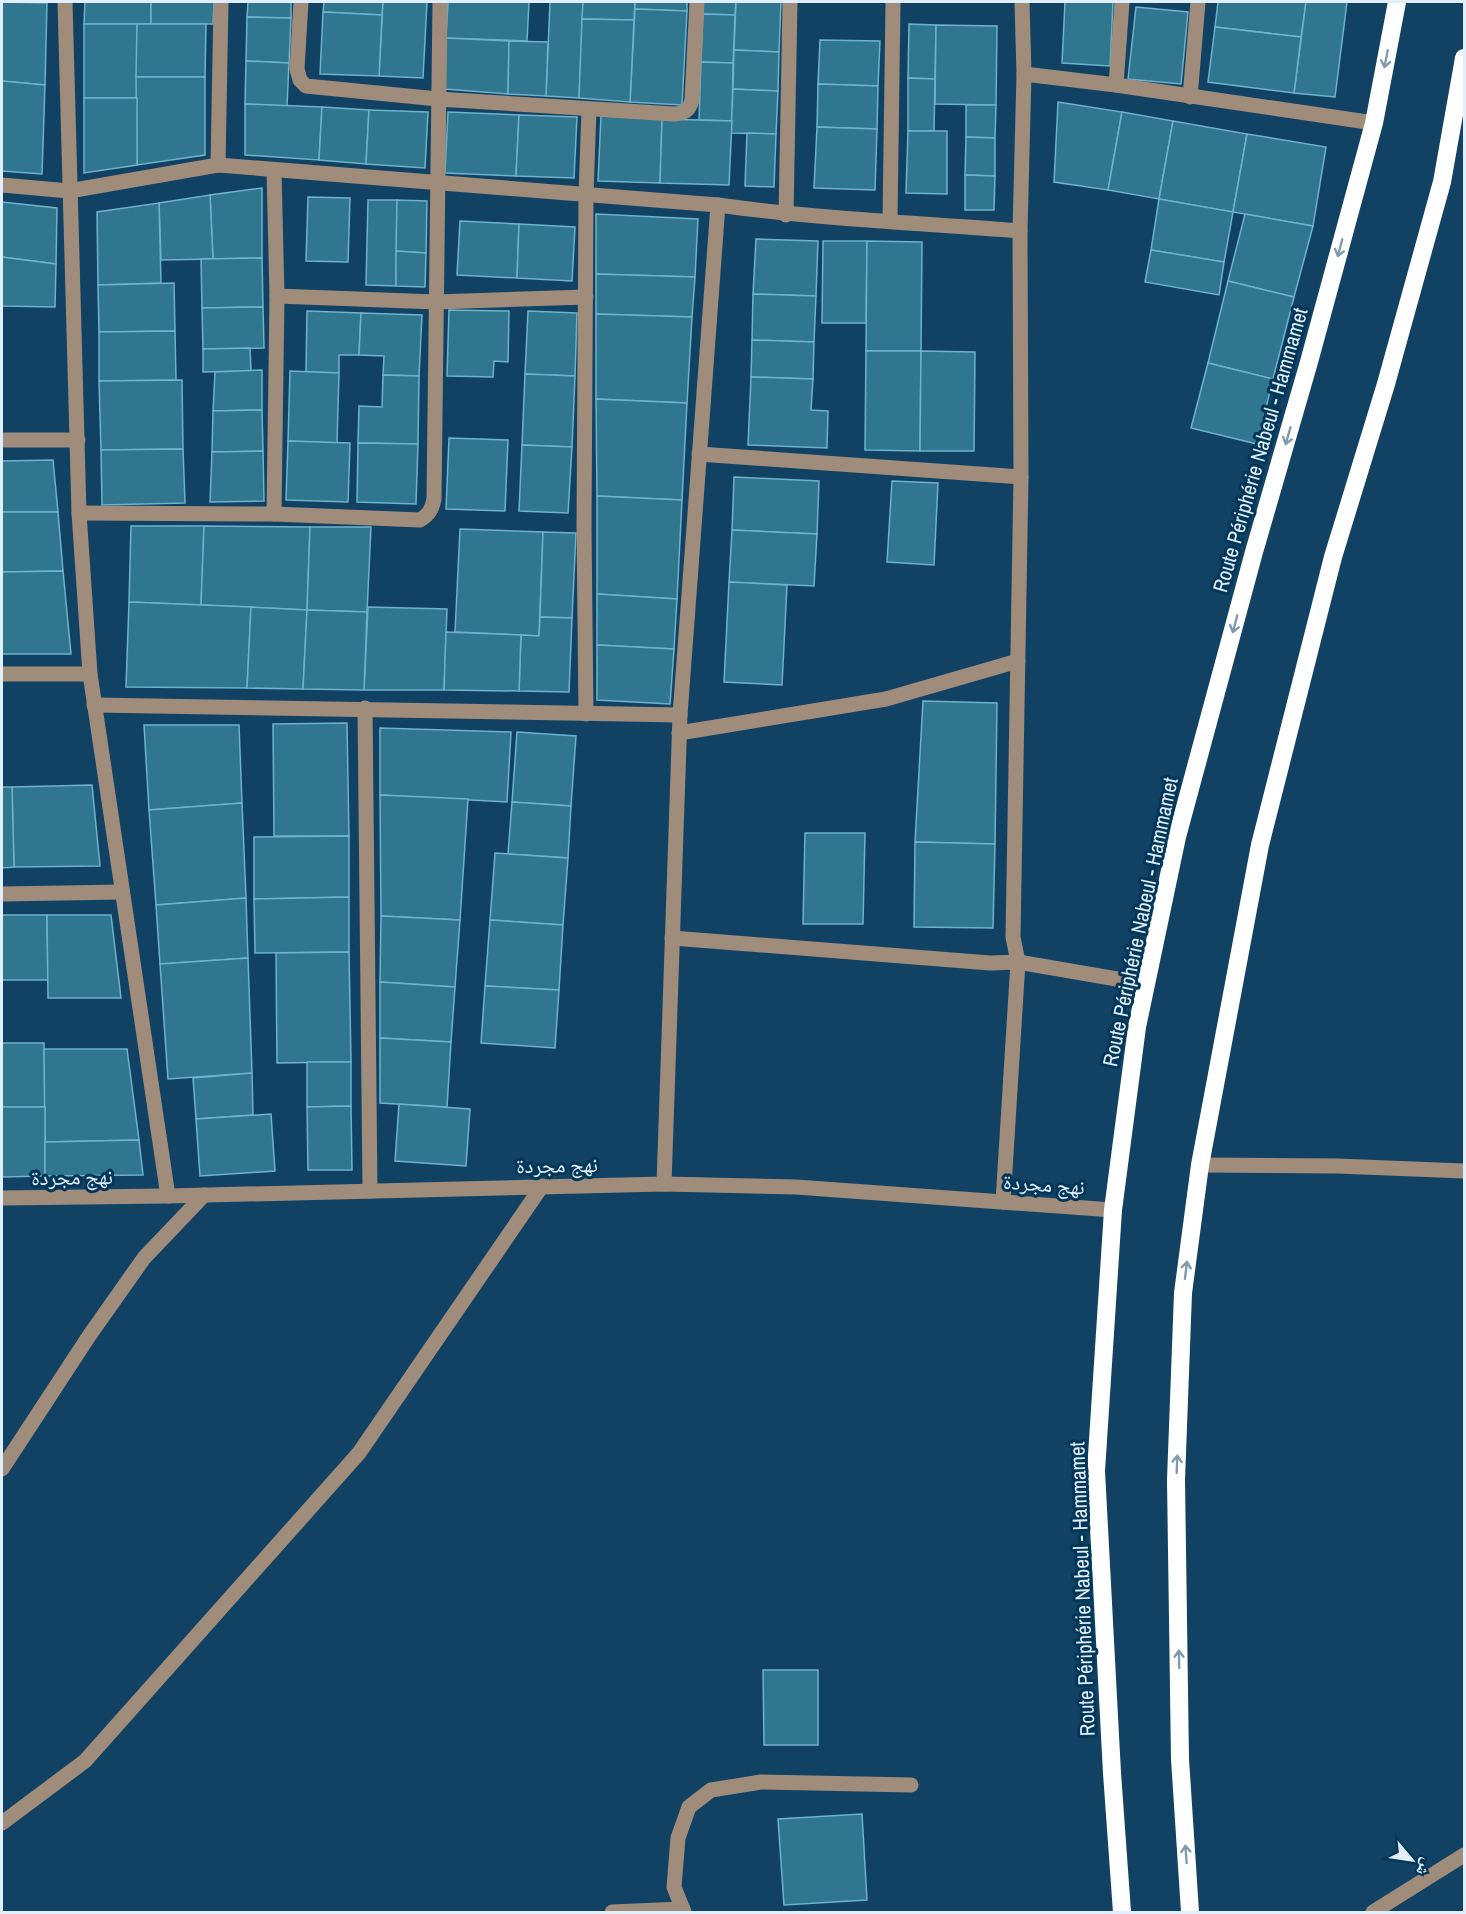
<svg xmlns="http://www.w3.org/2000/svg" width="1466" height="1914" viewBox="0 0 1466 1914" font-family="'Archivo Narrow','Noto Naskh Arabic',sans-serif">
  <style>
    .building { fill: #30768e; stroke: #6eb2cc; stroke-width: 1.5 }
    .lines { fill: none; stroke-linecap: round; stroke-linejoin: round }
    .minor { stroke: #a08c7a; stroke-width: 15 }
    .highway { stroke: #fff; stroke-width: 18 }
    .oneway { stroke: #809bac }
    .labels { text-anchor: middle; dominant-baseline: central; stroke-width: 6; stroke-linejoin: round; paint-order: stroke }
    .street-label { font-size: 21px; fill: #e1effc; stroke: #023759 }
  </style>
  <rect width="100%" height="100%" fill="#114264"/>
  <g class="building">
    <path d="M2 2 47 3 45 85 2 81Z"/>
    <path d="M85 2H151V24H84Z"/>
    <path d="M151 2H214L213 24H151Z"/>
    <path d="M248 2H291V18L247 17Z"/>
    <path d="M324 2H383L382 15 323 12Z"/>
    <path d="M383 2H427L423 78 379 76Z"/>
    <path d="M448 2H529L527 41 446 38Z"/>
    <path d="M550 2H583L579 98 546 96Z"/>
    <path d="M583 2H635L634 20 582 19Z"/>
    <path d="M635 2H687V11L635 9Z"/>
    <path d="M703 2H736L735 15 703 14Z"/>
    <path d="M736 2H781L779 52 734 50Z"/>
    <path d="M1065 2H1113L1110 66 1062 63Z"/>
    <path d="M1218 2H1306L1301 37 1215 27Z"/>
    <path d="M1306 2H1347L1335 97 1294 93Z"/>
    <path d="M1136 7 1188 12 1181 84 1128 79Z"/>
    <path d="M635 9 687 11 682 105 630 102Z"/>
    <path d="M323 12 382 15 379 76 320 74Z"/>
    <path d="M703 14 735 15 733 63 701 62Z"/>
    <path d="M247 17 291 18 289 63 246 61Z"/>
    <path d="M582 19 634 20 630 102 579 98Z"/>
    <rect x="84" y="24" width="53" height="74"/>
    <path d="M137 24H206L205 77H136Z"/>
    <path d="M909 24 936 25 935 79 908 78Z"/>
    <path d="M936 25 997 26 996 105 935 104Z"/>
    <path d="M1215 27 1301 37 1294 93 1208 82Z"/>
    <path d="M446 38 509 41 508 94 445 89Z"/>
    <path d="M820 40 880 41 878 86 818 84Z"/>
    <path d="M509 41 548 42 546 96 508 94Z"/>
    <path d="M734 50 779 52 778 91 733 89Z"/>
    <path d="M246 61 289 63 287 106 245 104Z"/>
    <path d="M701 62 733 63 732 121 699 120Z"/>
    <path d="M136 77H205V155L137 165Z"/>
    <path d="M908 78 935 79 934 131H908Z"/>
    <path d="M2 81 45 85 42 174 2 171Z"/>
    <path d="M818 84 878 86 877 129 817 127Z"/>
    <path d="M733 89 778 91 776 134 731 133Z"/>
    <path d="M84 98H137V165L84 173Z"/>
    <path d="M1058 102 1122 112 1108 190 1054 182Z"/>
    <path d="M245 104 322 107 319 160 245 155Z"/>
    <path d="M966 105H996L995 138 966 137Z"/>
    <path d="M322 107 369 110 366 164 319 160Z"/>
    <path d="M369 110 428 112 425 168 366 164Z"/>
    <path d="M448 112 519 115 516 176 445 173Z"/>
    <path d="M1122 112 1173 121 1159 199 1108 190Z"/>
    <path d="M519 115 577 117 574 178 516 176Z"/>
    <path d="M601 116 662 119 660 183 598 181Z"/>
    <path d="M662 119 732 121 729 185 660 183Z"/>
    <path d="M1173 121 1247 134 1233 212 1159 199Z"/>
    <path d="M817 127 877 129 875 190 814 188Z"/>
    <path d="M908 131H947V194L906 193Z"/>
    <path d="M747 133 776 134 774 187 745 186Z"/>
    <path d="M1247 134 1326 147 1313 226 1233 212Z"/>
    <path d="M966 137 995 138V176L965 175Z"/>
    <path d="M965 175 995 176 994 210H965Z"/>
    <path d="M262 188V258L213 259 210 195Z"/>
    <path d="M210 195 213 259 161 260 159 203Z"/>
    <path d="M308 197 350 198 348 262 306 261Z"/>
    <path d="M1159 199 1233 212 1224 262 1151 250Z"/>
    <path d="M368 200H397L396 286 366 285Z"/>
    <path d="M397 200 427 201 426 253 396 251Z"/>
    <path d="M2 202 57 208 56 264 2 257Z"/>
    <path d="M159 203 161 283 98 285 97 212Z"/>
    <path d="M596 214 698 219 695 277 596 274Z"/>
    <path d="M1245 214 1313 226 1294 297 1228 281Z"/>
    <path d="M460 221 519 224 517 278 457 275Z"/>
    <path d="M519 224 575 227 572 281 517 278Z"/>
    <path d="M756 239 818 241 816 296 753 294Z"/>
    <path d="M823 241H867L866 323H822Z"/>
    <path d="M867 241 922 242 921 351H866Z"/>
    <path d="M1151 250 1224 262 1219 295 1145 282Z"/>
    <path d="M396 251 426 253 425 287 396 286Z"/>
    <path d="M2 257 56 264 55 307 2 306Z"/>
    <path d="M262 258 263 307 202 308 201 259Z"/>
    <path d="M596 274 695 277 692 317 596 314Z"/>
    <path d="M1228 281 1294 297 1273 379 1208 363Z"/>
    <path d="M174 283 175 331 99 332 98 285Z"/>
    <path d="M753 294 816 296 814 342 752 340Z"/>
    <path d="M263 307 264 348 203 349 202 308Z"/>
    <path d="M449 310 509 311 508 362 494 361 493 377 447 376Z"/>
    <path d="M307 311 361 313 359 355H339V373L306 372Z"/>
    <path d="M528 311 577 313 575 376 525 374Z"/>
    <path d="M361 313 422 315 419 376 383 375 384 356 359 355Z"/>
    <path d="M596 314 692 317 687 403 596 399Z"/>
    <path d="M175 331 176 380 99 381V332Z"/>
    <path d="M752 340 814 342 813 379 751 377Z"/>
    <path d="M250 348 251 371 203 372V349Z"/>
    <path d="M866 351H921L920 451 865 450Z"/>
    <path d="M921 351 975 352 974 451H920Z"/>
    <path d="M1208 363 1273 379 1257 444 1191 428Z"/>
    <path d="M262 370V410L213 411 215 372Z"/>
    <path d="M290 371 339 373 337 443 288 441Z"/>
    <path d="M525 374 575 376 572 447 522 445Z"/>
    <path d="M383 375 419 376 418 444 358 443 359 406 382 407Z"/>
    <path d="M751 377 813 379 811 410 828 411 827 448 748 445Z"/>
    <path d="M182 380 183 449 101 450 99 381Z"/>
    <path d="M596 399 687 403 682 500 597 496Z"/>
    <path d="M262 410 263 451 212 452 213 411Z"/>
    <path d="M449 438 508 440 505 511 446 509Z"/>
    <path d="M288 441 350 443 348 502 286 500Z"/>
    <path d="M358 443 418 444 416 504 357 502Z"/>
    <path d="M522 445 572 447 568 513 519 511Z"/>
    <path d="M183 449 185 503 102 505 101 450Z"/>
    <path d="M263 451 264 501 210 502 212 452Z"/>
    <path d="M53 460 58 512H2V461Z"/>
    <path d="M734 477 819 481 817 534 732 530Z"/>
    <path d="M892 481 938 483 934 565 887 562Z"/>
    <path d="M597 496 682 500 677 599 597 594Z"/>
    <path d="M2 512H58L63 571 2 572Z"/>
    <path d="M131 526H204L201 605 129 602Z"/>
    <path d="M204 526 310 527 307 610 201 605Z"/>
    <path d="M310 527H371L367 612 307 610Z"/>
    <path d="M460 529 543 532 539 636 455 632Z"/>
    <path d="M732 530 817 534 814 586 729 582Z"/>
    <path d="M543 532 576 533 572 618 540 617Z"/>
    <path d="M63 571 71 654H2V572Z"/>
    <path d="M729 582 787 585 782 685 724 682Z"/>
    <path d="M597 594 677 599 674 649 597 645Z"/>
    <path d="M129 602 251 607 247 688 126 687Z"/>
    <path d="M251 607 307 610 303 689 247 688Z"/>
    <path d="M368 607 447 609 444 690H364Z"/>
    <path d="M307 610 367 612 364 690 303 689Z"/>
    <path d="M540 617 572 618 569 692 519 691 521 635 539 636Z"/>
    <path d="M446 632 521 635 519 691 444 690Z"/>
    <path d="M597 645 674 649 670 704 597 700Z"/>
    <path d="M923 701 997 703 995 844 915 842Z"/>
    <path d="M347 723 349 836H274L273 724Z"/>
    <path d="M144 725H239L242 803 149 810Z"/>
    <path d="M380 728 511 732 507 802 380 795Z"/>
    <path d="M517 732 576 736 571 806 512 802Z"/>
    <path d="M92 785 100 866 14 867 12 787Z"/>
    <path d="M2 787H12L14 867 2 868Z"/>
    <path d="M380 795 468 799 460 920 381 916Z"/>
    <path d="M512 802 571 806 568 858 508 854Z"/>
    <path d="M242 803 246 898 156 905 149 810Z"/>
    <path d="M805 833H865L863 924H803Z"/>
    <path d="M349 836V897L254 899V837Z"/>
    <path d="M915 842 995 844 993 928 914 927Z"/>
    <path d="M495 853 568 858 563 925 490 920Z"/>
    <path d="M349 897V952L255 953 254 899Z"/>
    <path d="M246 898 248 958 160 964 156 905Z"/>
    <path d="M2 915H47L48 980H2Z"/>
    <path d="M47 915H111L121 998H48Z"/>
    <path d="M381 916 460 920 455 987 380 982Z"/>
    <path d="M490 920 563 925 559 990 485 986Z"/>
    <path d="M349 952 351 1062 277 1063 276 953Z"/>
    <path d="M248 958 252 1073 168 1079 160 964Z"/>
    <path d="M380 982 455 987 451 1042 380 1038Z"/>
    <path d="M485 986 559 990 555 1048 481 1043Z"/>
    <path d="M380 1038 451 1042 447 1107 380 1103Z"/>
    <path d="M2 1043H44L45 1107H2Z"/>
    <path d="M44 1049H127L139 1140 45 1142Z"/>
    <path d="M307 1062H351V1106L307 1107Z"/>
    <path d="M252 1073 253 1115 196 1119 193 1078Z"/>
    <path d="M399 1104 470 1109 466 1166 395 1161Z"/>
    <path d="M351 1106 352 1170H308L307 1107Z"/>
    <path d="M2 1107H45V1176L2 1177Z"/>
    <path d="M271 1114 275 1171 200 1176 196 1119Z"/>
    <path d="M139 1140 143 1175 45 1176V1142Z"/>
    <path d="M763 1670H818V1745H764Z"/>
    <path d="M862 1814 867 1900 784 1905 778 1819Z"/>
  </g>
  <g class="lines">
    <g class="minor">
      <path d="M65 2 79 513 90 674 168 1196"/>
      <path d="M301 2 297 69 300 80 306 86 438 99 674 114C685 113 689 111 692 100L697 2"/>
      <path d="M1024 74 1116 85 1374 123"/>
      <path d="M1116 85 1122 2"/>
      <path d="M1190 97 1198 2"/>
      <path d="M218 165 221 2"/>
      <path d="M274 170 277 296 274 514"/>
      <path d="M2 185 69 191 218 165 718 205C818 219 919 223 1020 231"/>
      <path d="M786 215 790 2"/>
      <path d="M890 220 893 2"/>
      <path d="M277 296 436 302 586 297"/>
      <path d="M2 440H78"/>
      <path d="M699 454 1021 477"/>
      <path d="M79 513 274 514 420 520C429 515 432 509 434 499L440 2"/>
      <path d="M2 674H90"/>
      <path d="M94 705 680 715"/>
      <path d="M365 708 370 1191"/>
      <path d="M586 714 584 527 586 195 589 109"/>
      <path d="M679 733 886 699 1018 661"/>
      <path d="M2 894 122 892"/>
      <path d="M672 938 990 963 1018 962 1013 937 1021 477 1020 231 1024 74 1022 2"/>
      <path d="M1200 1165 1337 1166 1464 1171"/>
      <path d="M664 1184 680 715 718 205"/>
      <path d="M2 1198 168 1196 664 1184 796 1187 1113 1210"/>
      <path d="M1003 1202 1018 962 1146 984"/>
      <path d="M2 1469 89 1336 144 1258 204 1195"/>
      <path d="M2 1823 85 1761 359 1453 542 1186"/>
      <path d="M612 1912 683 1909"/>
      <path d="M684 1912 674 1887 678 1838 689 1807 711 1790 761 1782 911 1785"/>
      <path d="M1373 1912 1464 1855"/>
    </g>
    <g class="highway">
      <path d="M1122 1912 1112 1773 1096 1471 1113 1210 1137 1027 1177 837 1254 552 1309 362 1374 123 1397 2"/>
      <path d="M1190 1912 1180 1759 1176 1480 1183 1293 1200 1165 1260 845 1333 557 1386 384 1442 182 1464 58"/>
    </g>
  </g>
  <defs><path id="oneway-shaft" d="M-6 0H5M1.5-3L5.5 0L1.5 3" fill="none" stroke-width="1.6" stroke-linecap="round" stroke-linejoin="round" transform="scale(1.5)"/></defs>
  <g class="oneway">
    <use href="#oneway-shaft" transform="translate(1386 59) rotate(101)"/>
    <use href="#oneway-shaft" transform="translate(1340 248) rotate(105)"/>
    <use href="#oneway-shaft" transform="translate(1288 436) rotate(106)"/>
    <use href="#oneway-shaft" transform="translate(1235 624) rotate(105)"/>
    <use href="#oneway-shaft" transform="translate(1186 1270) rotate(-83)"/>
    <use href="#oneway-shaft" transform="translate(1177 1464) rotate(-88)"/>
    <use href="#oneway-shaft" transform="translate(1179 1659) rotate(-91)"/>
    <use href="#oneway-shaft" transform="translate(1186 1854) rotate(-94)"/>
  </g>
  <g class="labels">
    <g class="street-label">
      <text transform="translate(1260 450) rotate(-74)">Route Périphérie Nabeul - Hammamet</text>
      <text transform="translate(1140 922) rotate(-78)">Route Périphérie Nabeul - Hammamet</text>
      <text transform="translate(557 1165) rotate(-1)">نهج مجردة</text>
      <text transform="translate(72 1177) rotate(-1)">نهج مجردة</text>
      <text transform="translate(1044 1184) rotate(4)">نهج مجردة</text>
      <text transform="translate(1082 1589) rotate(-92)">Route Périphérie Nabeul - Hammamet</text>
    </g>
  </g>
  <rect width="1466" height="1914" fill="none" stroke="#e1effc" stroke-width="6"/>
  <g transform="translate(1412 1860) rotate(119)" stroke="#023759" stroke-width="4.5" paint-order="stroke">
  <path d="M0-4.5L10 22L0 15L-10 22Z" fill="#e1effc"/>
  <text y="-9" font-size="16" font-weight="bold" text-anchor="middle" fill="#e1effc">ش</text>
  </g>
</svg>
